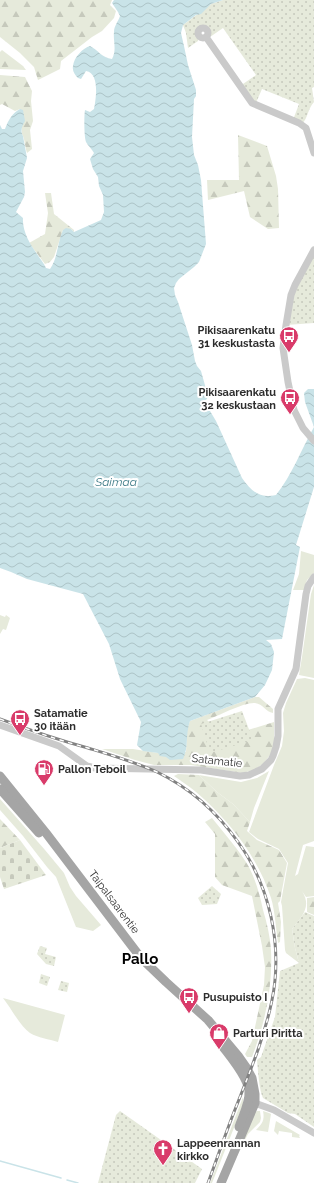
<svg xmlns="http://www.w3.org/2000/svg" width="314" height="1183" viewBox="0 0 314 1183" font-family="Raleway,sans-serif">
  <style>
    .grass { fill: #e6eadb }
    .forest { fill: url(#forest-firs) }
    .cemetery { fill: url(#cemetery-stones) }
    .park { fill: url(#park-dots) }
    .water { fill: url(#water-waves) }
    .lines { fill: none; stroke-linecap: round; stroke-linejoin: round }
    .stream { stroke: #c9e3e8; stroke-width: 1.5 }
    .minor { stroke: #cacaca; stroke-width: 7 }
    .major { stroke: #a5a5a5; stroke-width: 9 }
    .rail-casing { stroke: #828282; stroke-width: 3 }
    .rail { stroke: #fff; stroke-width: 1.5; stroke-dasharray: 4.5; stroke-linecap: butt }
    .labels { text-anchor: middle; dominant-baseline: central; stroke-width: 4; stroke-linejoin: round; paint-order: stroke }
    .poi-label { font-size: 11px; font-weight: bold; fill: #2d2d2d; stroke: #fff; text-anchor: start }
    .street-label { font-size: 11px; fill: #2d2d2d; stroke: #fff }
    .water-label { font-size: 12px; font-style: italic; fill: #417d89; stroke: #fff }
    .district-label { font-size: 15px; font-weight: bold; fill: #000; stroke: #fff }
  </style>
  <defs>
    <pattern id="forest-firs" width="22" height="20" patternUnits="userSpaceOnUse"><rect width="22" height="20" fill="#e6eadb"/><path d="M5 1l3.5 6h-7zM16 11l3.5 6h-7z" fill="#c6c9bc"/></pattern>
    <pattern id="cemetery-stones" width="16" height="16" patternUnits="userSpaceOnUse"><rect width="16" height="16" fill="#e6eadb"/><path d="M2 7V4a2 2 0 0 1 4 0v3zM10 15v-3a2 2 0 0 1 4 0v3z" fill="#c6c9bc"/></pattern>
    <pattern id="park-dots" width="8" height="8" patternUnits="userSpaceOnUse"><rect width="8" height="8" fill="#e6eadb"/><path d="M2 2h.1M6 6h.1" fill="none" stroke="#c6c9bc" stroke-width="1.8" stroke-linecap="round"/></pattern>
    <pattern id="water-waves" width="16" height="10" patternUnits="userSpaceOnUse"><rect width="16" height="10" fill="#c9e3e8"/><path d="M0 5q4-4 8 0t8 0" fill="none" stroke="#adc3c7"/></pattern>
  </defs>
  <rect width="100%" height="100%" fill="#fff"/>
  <g class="grass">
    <path d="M301 551 314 555V573L307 580 304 590H293L299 574Z"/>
    <path d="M314 585V678L299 675 302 657 311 594Z"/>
    <path d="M0 615 5 617 6 615 10 618 6 630 3 629 0 634Z"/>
    <path d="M305 678 314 680V841L303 845 294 880 295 876 298 874 306 846 314 847V896L306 897 302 891C312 907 302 916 292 929L295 948 299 963 286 953 285 950 282 906 281 902 288 863 279 849 258 839 249 832 274 765 282 746 284 731 283 713 286 703 297 679Z"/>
    <path d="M269 771 254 808 250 822 233 804 217 792 199 775 241 782 257 778Z"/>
    <path d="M0 799 45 850 64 873 70 887 76 896 101 925 93 931 76 927 56 877 47 867 23 836 0 810Z"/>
    <path d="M3 998 65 1015 58 1042C49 1039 38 1038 30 1033 20 1026 11 1008 3 998Z"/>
    <path d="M243 1097V1105L212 1183H210Z"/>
    <path d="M257 1111H260L261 1118 260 1122 248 1134 234 1162 252 1115Z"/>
    <path d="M263 1111 269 1113 271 1114 268 1132 256 1130C262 1124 265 1120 263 1111Z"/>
    <path d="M276 1121 300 1135 299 1136 300 1138 292 1137V1133L279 1131 278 1135 274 1131Z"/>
  </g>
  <g class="forest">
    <path d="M0 0H112L110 5 116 11 114 18 102 31 92 37 61 61 60 69 38 80 34 67 20 53 0 37Z"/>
    <path d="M2 50 23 66 26 70 0 69V52Z"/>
    <path d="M0 75 25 77 32 91 31 101 33 121 30 130 32 149 27 153C25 147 25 139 22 134L20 109 15 111 2 104 0 105Z"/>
    <path d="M238 135 267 146 276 176 278 189 279 228 268 229 250 217 244 191 208 200 207 180H239Z"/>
    <path d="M45 193H51L54 214 74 230V232L71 229 63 230 54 257 50 262 45 264 29 243 45 234 48 213Z"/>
    <path d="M255 697H259L273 709V713C266 712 263 704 255 703 244 702 218 716 207 720L218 730 235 734 274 722V747L270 755 263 764 254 770 242 773 191 765H154L135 760 102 749H133L158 753 186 752 187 730 190 721Z"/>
    <path d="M178 774 199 775 217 792 233 804 250 822 247 831 257 840 279 850 287 863 280 901 278 903 281 922 280 942 278 943C276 929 275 911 271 898 258 857 228 819 196 792 189 786 181 781 174 776Z"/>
    <path d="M212 818C224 833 240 851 249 867 256 881 260 895 263 910 267 923 270 936 271 950 273 987 265 1023 252 1057H247L245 1054 252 1041 264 985 265 967 262 946 252 896 222 885 215 877V834L205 822Z"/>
    <path d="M0 819 20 840 0 848Z"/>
    <path d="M314 897V915L307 912V898Z"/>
  </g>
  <path class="cemetery" d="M20 840 46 875 4 889 0 877V848Z"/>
  <g class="park">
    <path d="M223 0H314V87L312 88 314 102C308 108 308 118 302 124L293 120 299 104 262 89 255 105 240 86 256 75 223 28 210 37 206 29H201L198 32 199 37 198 41 188 48 186 33 183 25 211 4Z"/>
    <path d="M314 250V323L286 325 291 295Z"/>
    <path d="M242 711 253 740 210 753 201 724Z"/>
    <path d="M212 886 221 894 217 904 202 905 198 898Z"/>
    <path d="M305 912 314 916V1127L295 1114 288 1113 263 1098C259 1090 258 1070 257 1060L261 1057 275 1017 280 971 299 963 295 948 292 929Z"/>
    <path d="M40 946 47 948 45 954 56 957 54 966 46 964 37 954Z"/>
    <path d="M41 974 50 977 47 986 39 983Z"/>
    <path d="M61 981 69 983 67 992 58 990Z"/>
    <path d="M120 1111 202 1169 195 1183H98L116 1115Z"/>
  </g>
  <path class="water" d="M114 0H223L211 4 201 14 196 15 183 25 181 33 184 46 188 65 196 90V96L194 99 192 137 194 155 198 165 201 180 206 244 199 262 194 267 179 279 176 283 174 288 175 295 178 302 192 345 195 361 197 366 201 371 208 396 207 399 204 401 216 421 242 478C251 491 260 499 276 495 292 475 301 450 314 427L305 402 304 393 308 389H314V487L296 545 300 547 282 639 266 640 271 644 274 652 272 670 265 685 255 697 190 721C185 735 189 747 183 759L170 760 166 757 160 756 158 753 143 751 137 745 141 722 120 679 109 644 83 594 27 579 11 572 0 568V125L2 129H5C8 121 12 113 20 109L23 110 25 121C22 126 20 131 23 136L27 158 23 171 25 192 24 197 16 212 23 218C22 231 30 244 37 254 40 259 44 263 46 268L50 269C58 258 57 243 63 230L66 228 71 229 74 232 101 220 104 212 103 195 99 186 98 177 93 169 90 159 94 153C92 149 88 146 86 142 84 137 84 115 85 110L90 112 94 109C96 99 100 73 86 71L81 79 78 78C75 75 72 71 73 66 74 57 83 48 90 46 98 50 102 58 112 59 117 50 113 41 114 32 114 26 118 22 120 16L118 12 112 3Z"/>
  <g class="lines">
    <g class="stream">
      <path d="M0 1161 61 1178"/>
      <path d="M67 1180 78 1183"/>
    </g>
    <g class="minor">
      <circle cx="203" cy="33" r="5"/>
      <path d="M206 37 252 103 299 123 306 128 314 153"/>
      <path d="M314 250 295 285 291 295 286 325 283 348 288 382 294 410 303 428 314 441"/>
      <path d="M0 725 59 746 87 766 95 768 201 770 240 776 249 775 262 769 271 760 273 756 276 747 278 736V709L296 669 306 594 308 586 314 577"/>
      <path d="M252 1102 274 1110 314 1133"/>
    </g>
    <g class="major">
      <path d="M0 776 46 833 141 958 166 982 208 1020 239 1057 246 1067 252 1078 255 1094V1103L221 1183"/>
      <path d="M0 789 39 833"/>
      <path d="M219 1042C228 1053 248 1077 249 1091 250 1103 243 1115 239 1127"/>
    </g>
    <g class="rail-casing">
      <path id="rail" d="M0 719C29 730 58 740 88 748 111 755 135 762 157 772 190 788 217 812 238 842 270 886 283 946 272 1000 265 1035 251 1069 238 1102 227 1129 218 1156 208 1183"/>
    </g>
    <use href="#rail" class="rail"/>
  </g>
  <defs>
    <g id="bus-pin" transform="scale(1)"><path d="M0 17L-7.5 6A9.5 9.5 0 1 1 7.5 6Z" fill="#d93b6a" stroke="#fff"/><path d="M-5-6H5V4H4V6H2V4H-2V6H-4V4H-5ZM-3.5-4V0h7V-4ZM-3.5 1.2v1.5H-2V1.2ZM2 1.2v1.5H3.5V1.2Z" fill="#fff"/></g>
    <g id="fuel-pin" transform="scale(1)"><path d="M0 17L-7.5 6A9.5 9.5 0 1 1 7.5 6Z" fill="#d93b6a" stroke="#fff"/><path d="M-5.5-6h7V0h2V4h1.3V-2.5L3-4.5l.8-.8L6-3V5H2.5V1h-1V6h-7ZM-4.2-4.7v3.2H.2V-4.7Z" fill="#fff"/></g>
    <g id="shop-pin" transform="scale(1)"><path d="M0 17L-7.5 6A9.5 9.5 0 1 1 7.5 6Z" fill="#d93b6a" stroke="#fff"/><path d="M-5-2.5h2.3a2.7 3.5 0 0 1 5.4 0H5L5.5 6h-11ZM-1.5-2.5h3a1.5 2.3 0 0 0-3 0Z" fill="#fff"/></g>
    <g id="church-pin" transform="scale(1)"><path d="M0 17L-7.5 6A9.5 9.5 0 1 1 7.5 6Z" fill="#d93b6a" stroke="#fff"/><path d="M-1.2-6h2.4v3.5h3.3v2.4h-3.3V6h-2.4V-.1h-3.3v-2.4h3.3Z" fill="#fff"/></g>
  </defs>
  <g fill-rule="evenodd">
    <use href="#bus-pin" x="289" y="336"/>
    <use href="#bus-pin" x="290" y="398"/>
    <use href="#bus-pin" x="20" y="719"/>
    <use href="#fuel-pin" x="44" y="769"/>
    <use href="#bus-pin" x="189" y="997"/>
    <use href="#shop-pin" x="219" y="1033"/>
    <use href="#church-pin" x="163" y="1149"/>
  </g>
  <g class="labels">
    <g class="poi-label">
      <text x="275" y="330" text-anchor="end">Pikisaarenkatu<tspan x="275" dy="13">31 keskustasta</tspan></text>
      <text x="276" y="392" text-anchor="end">Pikisaarenkatu<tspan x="276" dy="13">32 keskustaan</tspan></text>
      <text x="34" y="713">Satamatie<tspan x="34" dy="13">30 itään</tspan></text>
      <text x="58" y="769">Pallon Teboil</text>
      <text x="203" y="997">Pusupuisto I</text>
      <text x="233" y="1033">Parturi Piritta</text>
      <text x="177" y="1143">Lappeenrannan<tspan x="177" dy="13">kirkko</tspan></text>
    </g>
    <g class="street-label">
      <text transform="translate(217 761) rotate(6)">Satamatie</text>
      <text transform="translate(114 902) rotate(53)">Taipalsaarentie</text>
    </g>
    <g class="water-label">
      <text x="116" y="482">Saimaa</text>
    </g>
    <g class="district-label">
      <text x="140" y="959">Pallo</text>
    </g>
  </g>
</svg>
